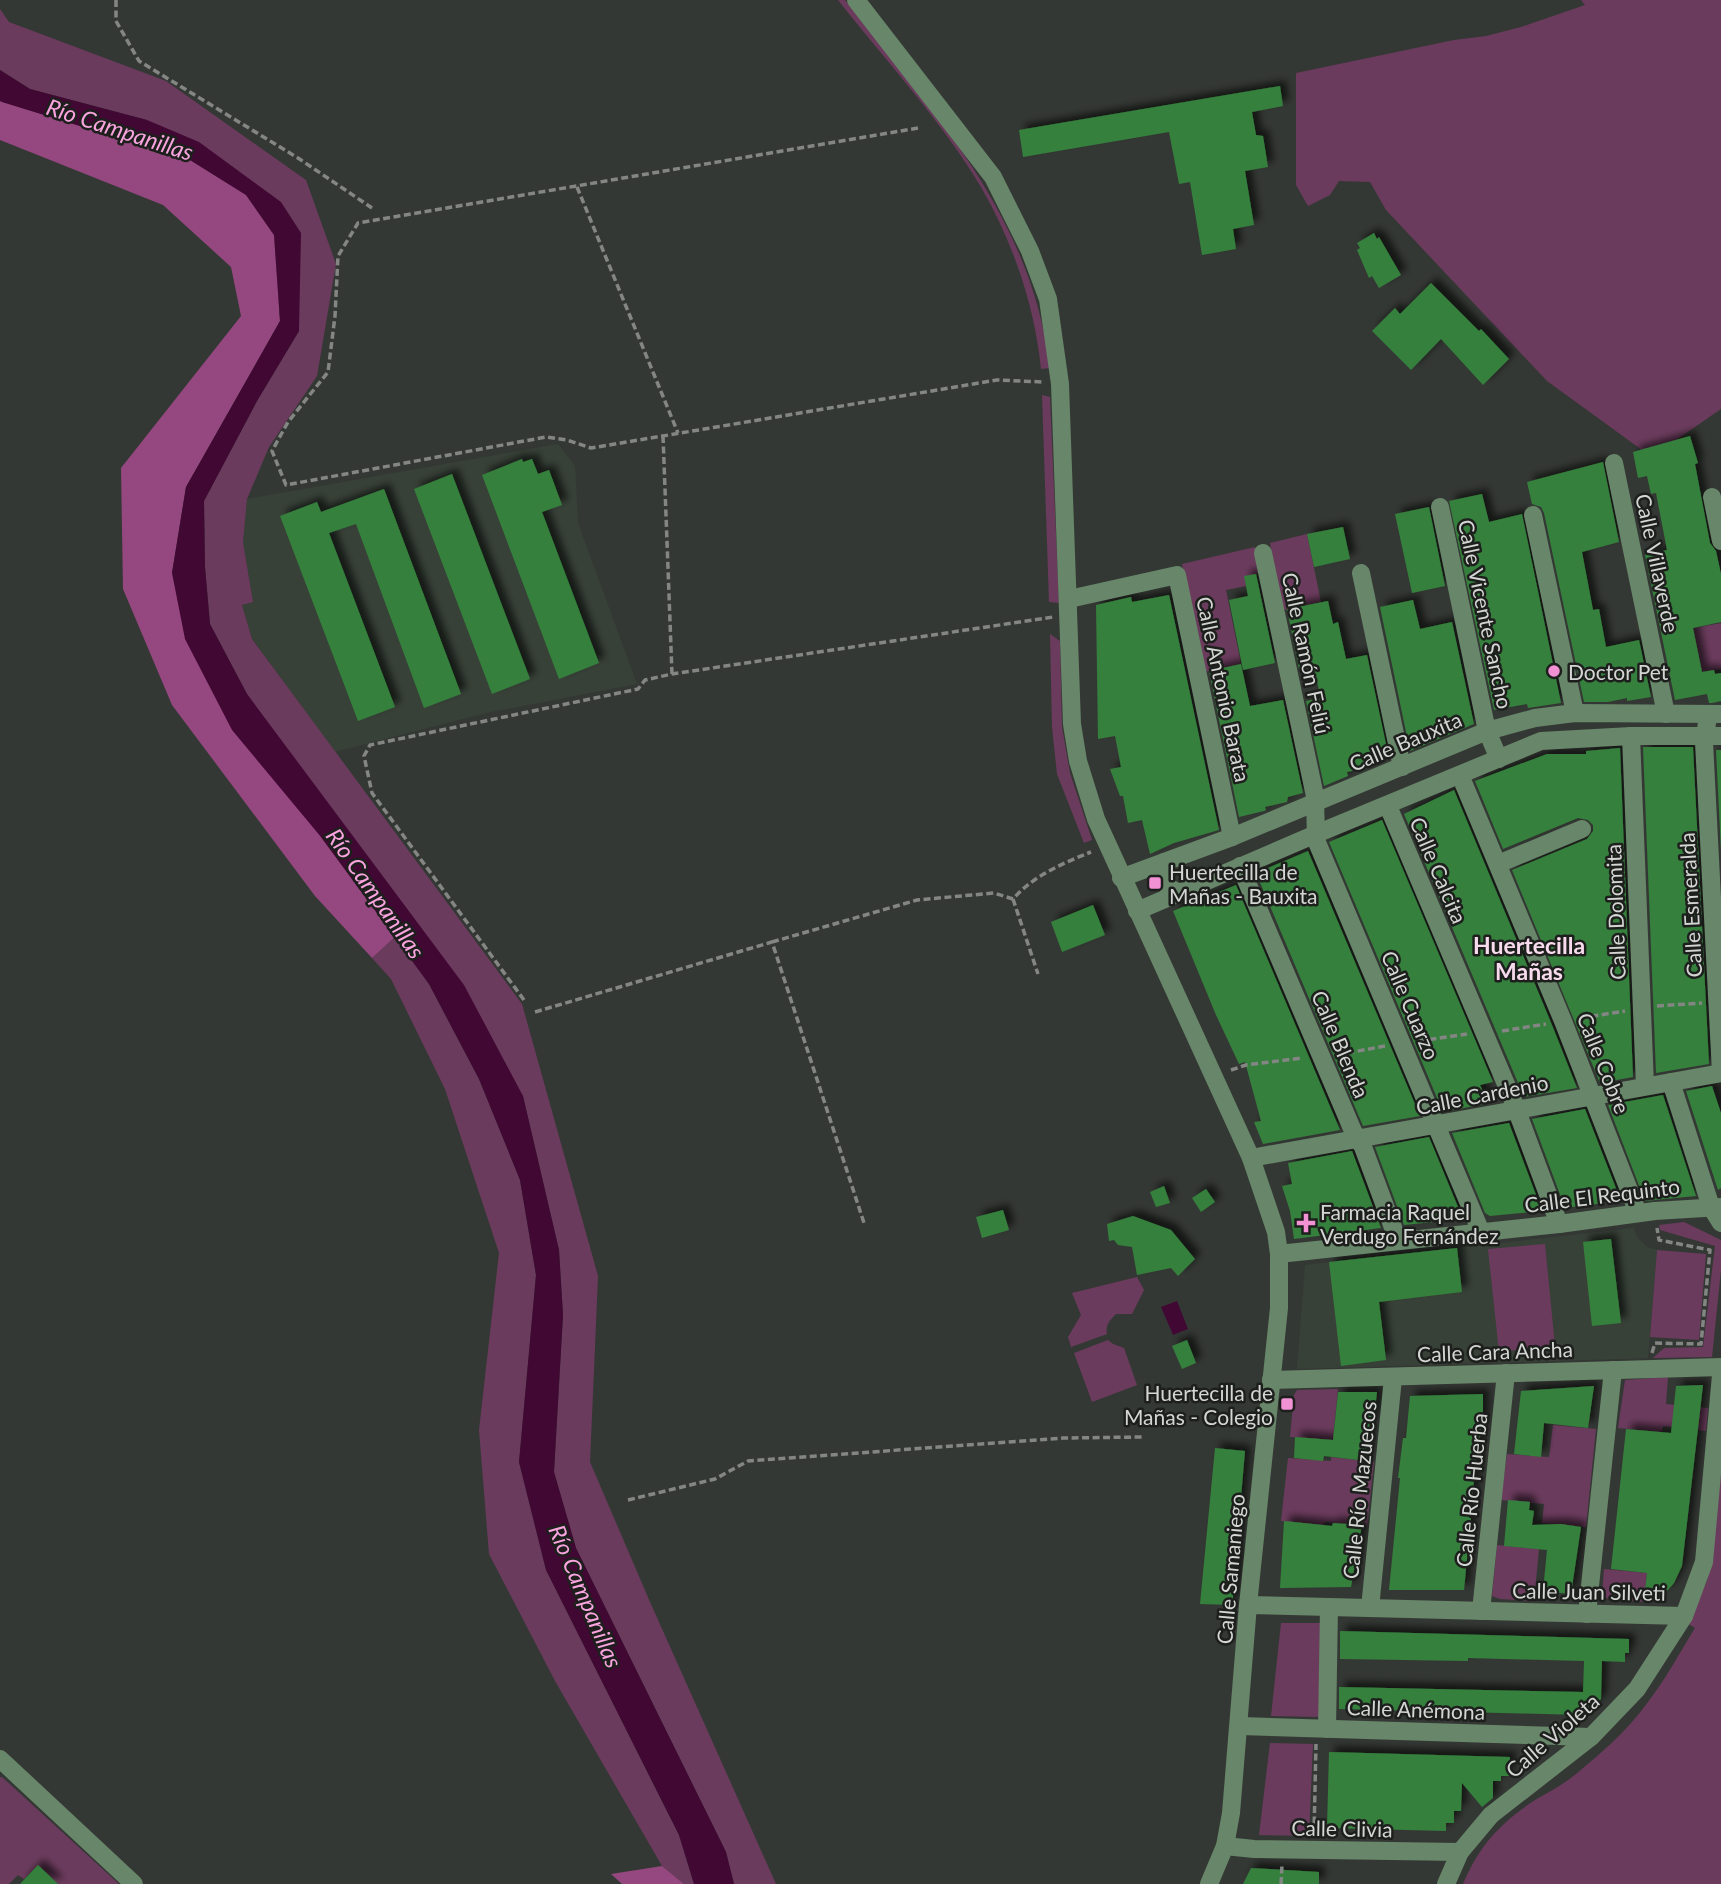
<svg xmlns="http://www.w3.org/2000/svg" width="1721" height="1884" viewBox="0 0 1721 1884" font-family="Lato,sans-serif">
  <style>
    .built { fill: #384138 }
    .green { fill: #6b3b5d }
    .forest { fill: #95477f }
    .water { fill: #410834 }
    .building { fill: #35803c; filter: url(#shadow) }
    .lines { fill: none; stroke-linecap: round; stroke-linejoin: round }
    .path { stroke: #838683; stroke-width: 3.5; stroke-dasharray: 7 3.5; stroke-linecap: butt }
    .minor { stroke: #688669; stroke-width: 18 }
    .poi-dot { fill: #f391d5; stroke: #1d1f1d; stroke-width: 2.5 }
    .labels { text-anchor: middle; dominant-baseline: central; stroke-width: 5; stroke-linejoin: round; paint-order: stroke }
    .street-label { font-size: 21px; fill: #d4d6d4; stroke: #1d1f1d }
    .poi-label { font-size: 21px; fill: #d4d6d4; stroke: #1d1f1d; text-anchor: start }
    .water-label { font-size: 23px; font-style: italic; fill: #faa4df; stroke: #1d1f1d }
    .neighbourhood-label { font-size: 23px; font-weight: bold; fill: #f8dbed; stroke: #1d1f1d }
  </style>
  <defs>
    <filter id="shadow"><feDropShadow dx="6" dy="-6" stdDeviation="3.5" flood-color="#0009"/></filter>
  </defs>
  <rect width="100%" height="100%" fill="#343834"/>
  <g class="built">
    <path d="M558 444 575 466 578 523 637 684 486 713 334 752 252 638 242 605 253 601 243 542 247 499Z"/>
    <path d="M1634 1228 1637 1237 1647 1247 1657 1250 1648 1358 1297 1369 1305 1265Z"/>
  </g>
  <g class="green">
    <path d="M838 0H845C936 116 1031 216 1050 368L1041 369C1035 307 1013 242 981 187 941 120 886 61 838 0Z"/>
    <path d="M1581 0H1721V409L1676 440 1642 450 1547 381 1386 210 1370 182 1339 181 1330 195 1308 206 1296 185V73L1454 40 1486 36 1521 27 1585 5Z"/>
    <path d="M0 9 9 22 166 81 306 180 336 264 317 376 269 447 247 499 243 542 253 602 242 605 252 639 522 1004 598 1276 590 1462 650 1602 776 1884H734L726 1852 576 1548 554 1472 563 1315 559 1250 523 1096 247 694 210 624 205 567 204 501 257 401 299 331 147 120 30 89 0 70Z"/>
    <path d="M1042 395 1050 397 1059 603 1049 602Z"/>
    <path d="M1307 534 1321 602 1283 610 1270 543Z"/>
    <path d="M1255 547 1260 573 1245 576 1246 586 1226 590 1241 664 1204 672 1182 564Z"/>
    <path d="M1721 623V669L1702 672 1693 628Z"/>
    <path d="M1050 634 1060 641 1062 727 1070 773 1092 840 1084 843 1057 774 1052 727Z"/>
    <path d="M395 937 429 984 479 1079 520 1180 536 1275 519 1462 546 1570 679 1835 694 1884H684L662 1866 555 1681 489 1554 479 1430 499 1253 445 1089 391 979 372 958Z"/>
    <path d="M1684 1222 1721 1240V1270L1712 1357 1653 1358 1664 1348 1703 1347 1715 1246 1660 1230 1659 1225Z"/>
    <path d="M1545 1244 1555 1346 1499 1352 1488 1249Z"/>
    <path d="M1657 1250 1706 1254 1699 1340 1650 1337Z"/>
    <path d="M1137 1277 1144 1290 1132 1314H1116C1110 1320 1105 1325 1107 1334L1071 1347 1068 1337 1081 1315 1072 1293Z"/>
    <path d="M1108 1340 1113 1344 1124 1348 1137 1385 1092 1402 1074 1353Z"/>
    <path d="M1668 1377 1666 1404 1708 1408 1706 1431 1663 1426 1662 1432 1618 1428 1625 1380Z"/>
    <path d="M1338 1389 1333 1440 1290 1437 1294 1395 1297 1390Z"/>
    <path d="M1553 1425 1596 1429 1586 1527 1542 1523 1544 1504 1501 1500 1507 1454 1549 1457Z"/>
    <path d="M1331 1457 1374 1462 1367 1526 1325 1522 1324 1526 1281 1521 1288 1458 1331 1461Z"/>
    <path d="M1721 1470V1884H1463C1479 1846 1500 1823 1535 1800 1549 1792 1564 1784 1576 1774 1600 1754 1627 1731 1645 1706 1664 1682 1679 1654 1695 1628L1687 1623 1707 1581Z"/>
    <path d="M1497 1545 1539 1549 1534 1601 1500 1599 1492 1596Z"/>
    <path d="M1604 1569 1647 1573 1644 1602 1605 1598 1602 1594Z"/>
    <path d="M1281 1623H1325L1323 1717 1271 1716Z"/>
    <path d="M1270 1743 1313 1744 1309 1836 1259 1835Z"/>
    <path d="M0 1777H2L119 1884H58L38 1865 24 1879 18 1875 9 1884H0Z"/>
  </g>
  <g class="forest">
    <path d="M0 101 190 160 246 195 274 235 280 321 186 487 172 573 321 837 395 937 372 958 315 896 172 705 123 589 121 468 241 316 231 267 163 205 0 140Z"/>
    <path d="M662 1866 684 1884H622L611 1874Z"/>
  </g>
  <g class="water">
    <path d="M0 70 30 89 147 120 199 142 281 202 301 233 299 331 257 401 204 501 205 567 210 624 247 694 464 985 523 1096 559 1250 563 1315 554 1472 576 1548 726 1852 734 1884H694L679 1835 546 1570 519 1462 536 1275 520 1180 479 1079 429 984 321 837 232 730 185 639 172 573 186 487 280 321 274 235 246 195 190 160 2 102 0 101Z"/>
    <path d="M1177 1301 1188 1329 1173 1335 1161 1307Z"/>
  </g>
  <g class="building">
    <path d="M1280 86 1283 106 1252 112 1256 135 1263 136 1268 167 1245 171 1254 225 1233 229 1236 249 1202 255 1190 182 1179 184 1169 132 1023 157 1019 130Z"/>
    <path d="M1374 233 1377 239 1379 237 1401 275 1379 288 1372 276 1369 278 1357 250 1360 248 1357 243Z"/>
    <path d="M1431 283 1479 331 1481 329 1509 359 1483 385 1441 339 1411 370 1372 331 1395 308 1400 314Z"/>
    <path d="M1690 436 1698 463 1695 464 1710 543 1716 551 1721 574V622L1693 628 1702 672 1714 670 1715 674 1721 673V701L1712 703H1709L1707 694 1675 700 1645 555 1667 550 1656 493 1651 494 1647 476 1638 478 1633 452Z"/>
    <path d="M522 459 523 462 532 459 538 474 549 470 562 505 542 512 599 663 559 679 482 475Z"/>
    <path d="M1603 462 1619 542 1582 552 1593 610 1599 609 1606 647 1639 640 1651 697 1627 701V698L1608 702H1584L1544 513 1541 507 1532 504 1527 482Z"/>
    <path d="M452 474 530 679 492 694 414 489Z"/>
    <path d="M384 489 461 694 424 708 356 524 329 533 395 707 358 721 280 516 317 502 321 512Z"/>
    <path d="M1482 494 1489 522 1522 514 1561 703 1528 708 1527 704 1494 710 1449 501Z"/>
    <path d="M1429 507 1445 586 1412 593 1395 514Z"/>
    <path d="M1343 527 1350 559 1314 567 1307 534Z"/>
    <path d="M1256 574 1275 663 1243 670 1229 600 1248 596 1244 576Z"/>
    <path d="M1169 595 1219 830 1174 843 1150 854 1142 820 1128 823 1123 796H1120L1110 769 1121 767 1115 736 1098 739 1096 605 1131 597 1132 602Z"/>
    <path d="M1413 600 1420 629 1452 622 1474 724 1410 751 1380 607Z"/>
    <path d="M1328 601 1333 624 1338 622 1346 659 1367 655 1389 758 1373 762 1374 765 1371 767 1347 772 1348 776 1324 786 1306 701 1321 698 1313 666 1299 669 1287 609Z"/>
    <path d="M1241 664 1250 706 1283 700 1303 793 1288 797 1287 802 1265 807 1266 810 1264 811 1239 817 1209 671Z"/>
    <path d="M1643 747H1693L1709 1064 1656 1073Z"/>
    <path d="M1620 748 1633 1077 1600 1083 1512 870 1587 839 1593 831V825L1588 820 1578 818 1503 849 1475 781 1547 754H1586V751Z"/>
    <path d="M1716 750H1721V851Z"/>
    <path d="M1454 790 1552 1025 1577 1088 1524 1097 1404 814Z"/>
    <path d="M1382 820 1493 1082 1480 1085 1489 1103 1443 1112 1329 842Z"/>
    <path d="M1308 851 1420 1116 1363 1126 1256 873Z"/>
    <path d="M1236 885 1340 1130 1263 1144 1254 1122 1261 1121 1245 1062 1239 1064 1216 1015 1173 911Z"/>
    <path d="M1093 905 1105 935 1062 952 1051 922Z"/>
    <path d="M1712 1086 1721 1113V1188L1718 1190 1686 1091Z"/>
    <path d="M1663 1095 1696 1196 1645 1201 1608 1105Z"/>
    <path d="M1585 1109 1621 1201 1565 1208 1532 1119Z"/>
    <path d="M1509 1123 1542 1211 1490 1216 1485 1213 1452 1133Z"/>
    <path d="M1429 1137 1463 1219 1404 1225 1375 1147Z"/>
    <path d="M1352 1151 1381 1228 1294 1239 1290 1211 1282 1186 1292 1184 1288 1163Z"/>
    <path d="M1164 1186 1170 1203 1156 1207 1150 1192Z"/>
    <path d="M1206 1189 1215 1202 1201 1212 1192 1198Z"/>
    <path d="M1003 1210 1009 1230 982 1238 976 1217Z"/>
    <path d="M1133 1216 1171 1230 1195 1259 1178 1276 1171 1268 1137 1275 1132 1247 1118 1245 1114 1240 1109 1241 1107 1224Z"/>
    <path d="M1611 1239 1621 1323 1592 1326 1583 1242Z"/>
    <path d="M1457 1248 1462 1292 1379 1302 1386 1360 1341 1366 1329 1262Z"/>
    <path d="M1187 1340 1196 1363 1182 1369 1172 1346Z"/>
    <path d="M1703 1385 1682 1566 1674 1583 1668 1590 1644 1599 1647 1573 1611 1569 1626 1429 1671 1433 1676 1386Z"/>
    <path d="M1594 1386 1588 1428 1544 1423 1541 1457 1514 1454 1521 1391Z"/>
    <path d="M1338 1392H1377L1374 1419H1370L1366 1461 1324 1456 1323 1461 1294 1458 1295 1437 1333 1440Z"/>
    <path d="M1483 1394V1415L1469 1518H1471L1464 1590H1389L1400 1478H1398L1403 1438H1406L1410 1396Z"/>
    <path d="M1215 1448 1245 1451 1236 1556H1238L1232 1605 1200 1604Z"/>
    <path d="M1508 1500 1530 1502 1529 1510 1534 1511 1532 1525 1561 1524 1581 1527 1571 1594 1543 1591 1547 1550 1504 1546Z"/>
    <path d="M1284 1521 1332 1526 1333 1523 1362 1525 1351 1587 1280 1588Z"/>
    <path d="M1340 1631 1629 1639V1653H1625V1662L1602 1661 1601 1699 1592 1708H1582V1715L1339 1709V1687L1583 1692 1584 1661 1468 1658V1661L1340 1659Z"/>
    <path d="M1329 1752 1510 1757 1509 1776H1501V1781H1493V1798L1482 1807 1462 1783 1461 1811H1454V1823H1446V1831L1327 1828Z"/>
    <path d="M38 1865 58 1884H20Z"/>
    <path d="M1251 1868 1319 1872V1884H1243Z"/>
  </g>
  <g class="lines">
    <g class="path">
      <path d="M116 0V21L139 61 298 158 372 208"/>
      <path d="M918 128 358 223 338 256 335 316 328 372 288 422 272 451 286 485 546 437 567 440 591 448 997 380 1044 382"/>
      <path d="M577 187 678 433"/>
      <path d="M663 436 672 674"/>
      <path d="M1013 899 1038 974"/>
      <path d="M772 942 917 900 994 893 1013 899C1033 876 1063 863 1091 852"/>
      <path d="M524 1000 372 793 364 756 370 745 638 689 645 680 672 674 1053 617"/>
      <path d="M1657 1006 1702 1003"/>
      <path d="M535 1012 772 942 865 1226"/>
      <path d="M1581 1018 1625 1011"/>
      <path d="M1502 1031 1546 1024"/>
      <path d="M1419 1041 1467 1034"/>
      <path d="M1337 1055 1385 1046"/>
      <path d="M1231 1070 1246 1065 1302 1058"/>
      <path d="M1652 1353 1655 1343 1701 1344 1710 1250 1659 1240 1657 1228"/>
      <path d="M628 1500 715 1479 748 1461 1063 1438 1143 1437"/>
      <path d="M1314 1834 1316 1744"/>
      <path d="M1281 1884 1282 1865"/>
    </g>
    <g class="minor">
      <path d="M856 0 993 177 1030 251 1048 299 1060 384 1072 724 1078 761 1096 819 1251 1158 1276 1232 1279 1254V1308L1248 1605 1231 1813 1225 1846 1209 1884"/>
      <path d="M1614 463 1666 714"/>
      <path d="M1712 497 1721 541"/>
      <path d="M1440 507 1487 731 1499 759"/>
      <path d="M1533 515 1575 713"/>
      <path d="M1263 553 1315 796 1316 840 1481 1232"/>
      <path d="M1361 573 1402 767"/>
      <path d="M1069 599 1177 575 1232 837"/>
      <path d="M1707 723 1704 742 1721 1073"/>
      <path d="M1631 736 1645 1086"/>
      <path d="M1460 775 1563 1021 1638 1213"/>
      <path d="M1388 806 1514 1103 1559 1224"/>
      <path d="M1164 862C1158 879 1164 887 1180 893"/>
      <path d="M1498 864 1582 829"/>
      <path d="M1240 866 1353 1131 1363 1147 1398 1241"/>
      <path d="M1121 878 1232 837 1487 731 1535 718 1575 713 1721 714"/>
      <path d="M1137 911 1316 834 1541 741 1631 736H1721"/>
      <path d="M1671 1082 1711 1207 1721 1223"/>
      <path d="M1251 1158 1721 1073"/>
      <path d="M1279 1254 1559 1224 1655 1211 1721 1207"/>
      <path d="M1271 1380 1721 1367"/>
      <path d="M1248 1605 1684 1616"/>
      <path d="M1370 1608 1393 1378"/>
      <path d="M1481 1611 1506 1373"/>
      <path d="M1587 1614 1613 1370"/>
      <path d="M1240 1726 1591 1737"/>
      <path d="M1327 1729 1329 1607"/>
      <path d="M0 1759 134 1884"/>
      <path d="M1225 1846 1254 1849 1460 1852"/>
      <path d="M1446 1884 1460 1852 1491 1815 1591 1737 1637 1689 1684 1616 1704 1562 1721 1375"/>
    </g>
  </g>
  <g class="poi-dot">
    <circle cx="1554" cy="671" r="7"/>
    <rect x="1148" y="876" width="14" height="14" rx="3.5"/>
    <path d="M1302.5 1212.5h7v7h7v7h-7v7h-7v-7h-7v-7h7z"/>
    <rect x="1280" y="1397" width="14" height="14" rx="3.5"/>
  </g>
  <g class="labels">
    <g class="street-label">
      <text transform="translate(1658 563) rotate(78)">Calle Villaverde</text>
      <text transform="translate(1486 614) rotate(78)">Calle Vicente Sancho</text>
      <text transform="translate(1307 653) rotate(78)">Calle Ramón Feliú</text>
      <text transform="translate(1224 689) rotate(78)">Calle Antonio Barata</text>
      <text transform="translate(1405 741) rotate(-23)">Calle Bauxita</text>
      <text transform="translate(1439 870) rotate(67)">Calle Calcita</text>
      <text transform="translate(1690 905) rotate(-93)">Calle Esmeralda</text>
      <text transform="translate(1615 912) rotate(-92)">Calle Dolomita</text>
      <text transform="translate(1411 1005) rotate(67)">Calle Cuarzo</text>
      <text transform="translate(1341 1044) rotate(67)">Calle Blenda</text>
      <text transform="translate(1604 1063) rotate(68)">Calle Cobre</text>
      <text transform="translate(1482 1094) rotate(-11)">Calle Cardenio</text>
      <text transform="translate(1602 1195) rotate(-7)">Calle El Requinto</text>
      <text transform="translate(1495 1351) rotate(-2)">Calle Cara Ancha</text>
      <text transform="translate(1359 1490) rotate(-84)">Calle Río Mazuecos</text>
      <text transform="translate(1471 1490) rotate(-84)">Calle Río Huerba</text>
      <text transform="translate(1230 1569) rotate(-85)">Calle Samaniego</text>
      <text transform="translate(1589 1591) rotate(1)">Calle Juan Silveti</text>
      <text transform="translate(1416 1709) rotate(2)">Calle Anémona</text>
      <text transform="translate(1552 1735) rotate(-41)">Calle Violeta</text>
      <text transform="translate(1342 1828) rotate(1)">Calle Clivia</text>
    </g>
    <g class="poi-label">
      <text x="1568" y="671">Doctor Pet</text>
      <text x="1169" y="871">Huertecilla de<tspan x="1169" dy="24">Mañas - Bauxita</tspan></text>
      <text x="1320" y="1211">Farmacia Raquel<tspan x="1320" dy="24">Verdugo Fernández</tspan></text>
      <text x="1273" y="1392" text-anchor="end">Huertecilla de<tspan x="1273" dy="24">Mañas - Colegio</tspan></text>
    </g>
    <g class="water-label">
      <text transform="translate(120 129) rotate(18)">Río Campanillas</text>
      <text transform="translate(376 893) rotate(55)">Río Campanillas</text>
      <text transform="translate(586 1596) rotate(67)">Río Campanillas</text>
    </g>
    <g class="neighbourhood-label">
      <text x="1529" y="945">Huertecilla<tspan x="1529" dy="26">Mañas</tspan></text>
    </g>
  </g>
</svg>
